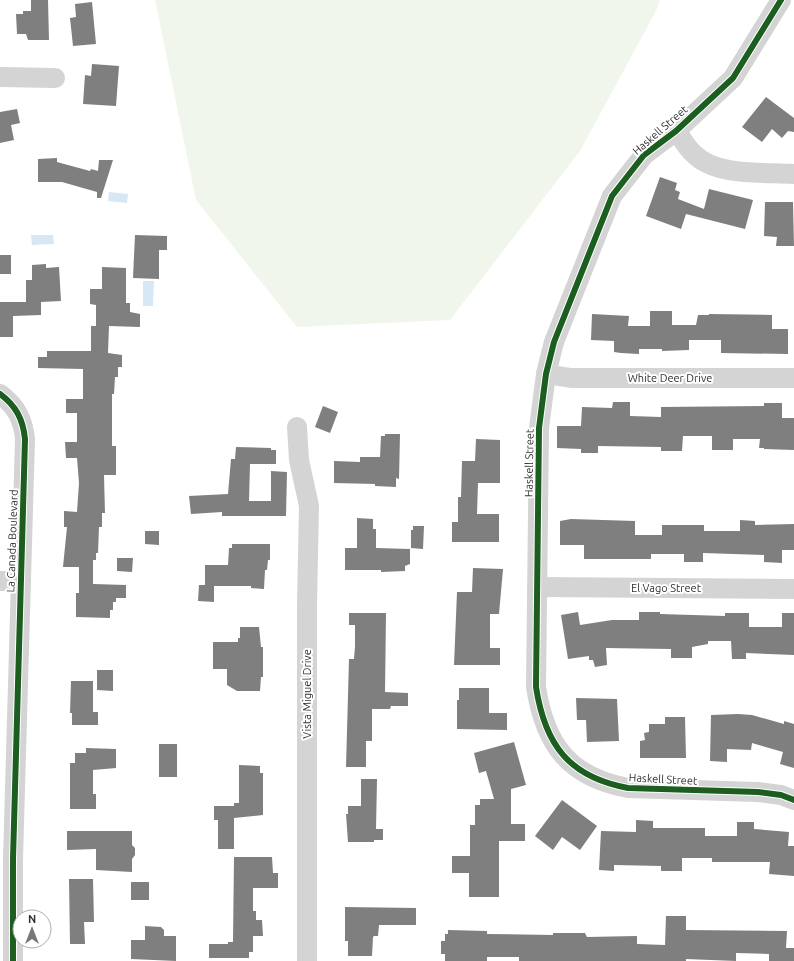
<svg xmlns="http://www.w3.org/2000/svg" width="794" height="961" viewBox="0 0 794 961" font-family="Ubuntu,sans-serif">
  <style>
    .green { fill: #f1f6ec }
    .water { fill: #d8e7f4 }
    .building { fill: #7f7f7f }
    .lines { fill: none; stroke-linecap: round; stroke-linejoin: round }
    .minor { stroke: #d4d4d4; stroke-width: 20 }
    .cycleway-casing { stroke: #fff; stroke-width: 8 }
    .cycleway { stroke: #1b5e20; stroke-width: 6 }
    .labels { text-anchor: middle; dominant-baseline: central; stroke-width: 4; stroke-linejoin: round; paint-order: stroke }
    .street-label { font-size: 11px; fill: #303030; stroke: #fff }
  </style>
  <rect width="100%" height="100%" fill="#fff"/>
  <path class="green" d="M155 0H660L656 11 580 151 450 320 297 327 196 200Z"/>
  <g class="water">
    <path d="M109 192 128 194 127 203 108 201Z"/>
    <path d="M53 235 54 244 32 245 31 235Z"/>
    <path d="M143 281H154L153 306H143Z"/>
  </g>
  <g class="building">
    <path d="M31 0H48L49 40H28L26 34H17L16 14H23V11H31Z"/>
    <path d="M92 2 96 44 73 46 70 18 76 17 75 4Z"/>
    <path d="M92 64 119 66 116 106 83 104 85 75 91 76Z"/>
    <path d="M766 97 794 118V132L788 131 782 138 772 129 762 142 742 127Z"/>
    <path d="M17 109 20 123 11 125 14 140 0 143V112Z"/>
    <path d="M57 158V162L90 171 91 169 98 171 99 160H113L101 198H97V192L62 182H38V159Z"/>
    <path d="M660 177 677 183 675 190 680 192 678 199 704 209 709 189 753 200 745 229 686 214 681 229 646 216Z"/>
    <path d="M765 202H793L794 246H776L777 237 764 236Z"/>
    <path d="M135 235 167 236V250H159V279L133 278Z"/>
    <rect x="0" y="255" width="11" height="19"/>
    <path d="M46 264V268L59 267 61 301 41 302V315L13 316V337H0V302H26V280H32V265Z"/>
    <path d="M102 267 126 268V303H130V312L140 314V327L109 326 108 353 122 355V367H118V377H115L114 394H112V446H116V475H104L105 513H102V527H99L98 553H96V560H93V584L126 585V598H116V602H113V610H110V618L76 617V593H79V567H63L67 527H64V511L77 512 79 483 77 458H66L65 442H77V413H66V399H83V369L38 368V357H47V351H91V326H96V305L90 304V289H102Z"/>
    <path d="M650 311H672V325H696L698 315H709V314L772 315V329H788V354L721 353V340H689V350L662 351V349H639V354L621 353 614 352V341L591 340 592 314 629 316 628 326H650Z"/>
    <path d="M613 402H630V416L661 417V407L764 406V403H782V418H794V450L764 449V448H759L760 439H733V450H712V436H683L682 451H661V447L598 446V453H581V449L557 448V426H581L582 407 612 408Z"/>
    <path d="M323 406 338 412 330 433 315 427Z"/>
    <path d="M385 434H400L399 479 396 478V487L375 486V484L334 483V461L360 462V457H380L381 436H385Z"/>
    <path d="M476 439 500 440V483H478L477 514H499V542H452V522H458V497H461L462 461H475Z"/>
    <path d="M236 447 271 448V450H276V464H250L249 501H271V471L287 472 286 516H222V512L191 514 189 496 228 494 231 459H235Z"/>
    <path d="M357 518 373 519V529H376V548L410 549V564L405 566V571L381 572V570H345V548H357Z"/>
    <path d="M571 519 635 521V535H662V525H704V531H740V520L755 521V525L794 524V550H782V563L764 562V555L703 553V562H684V554H651V559H584V545H560V521Z"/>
    <path d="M413 526H424L423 549 411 548V530H413Z"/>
    <path d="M145 531H159V545L145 544Z"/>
    <path d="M232 544H270V560H268L267 570H265L264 589 251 588V586H214V602L198 601 199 585H205V565H228L229 548H232Z"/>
    <path d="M117 558H133L132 572 117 571Z"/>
    <path d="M473 568 503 569 499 614H490V648H500V665H454L457 592H472Z"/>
    <path d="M578 612 580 625 612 620H639V612H660V614L725 616V613H749V627H782V613H794V655L746 653V659H732L731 641H708V644L692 647V658H671V649L606 648 607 665 595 667 593 660H589V656L568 659 561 615Z"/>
    <path d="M349 613H386L385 692 408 693V706H391L390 709H372V741H366V767H346L349 659H354L355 646V625H349Z"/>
    <path d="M240 627H259L261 647H263V677H261L260 691H237L227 685V669H213V642H238V638H240Z"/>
    <path d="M97 670H113V691L97 690Z"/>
    <path d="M71 681H93V712H98V725H72V713H70Z"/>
    <path d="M459 688H489V713H507V730L457 729V700H459Z"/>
    <path d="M576 698 617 699 619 741 587 742 586 720H577Z"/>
    <path d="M738 714 752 715 784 724V721L794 724V768L780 764 783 752 752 743 751 750 727 749V762L710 761 711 715Z"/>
    <path d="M665 717H685L686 758H640V741L645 740 644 733 649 732V724H665Z"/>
    <path d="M514 742 526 785 511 789V824H525V841H499V897H469V873H452V856H470V825H475V805H480V799H494L486 771 479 773 474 753Z"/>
    <rect x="159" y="744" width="18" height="33"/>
    <path d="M86 748 116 749V768L93 770V794H96V809H70V763H75V753H86Z"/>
    <path d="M239 765 260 766V773H263V815L234 818V849H218V820H214V806H234V803H239Z"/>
    <path d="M361 779H377L376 829H383V840H374V842H348L346 814H348V806H361Z"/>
    <path d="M562 800 597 826 580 850 562 837 553 850 535 836Z"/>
    <path d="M636 820 653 821V828H705V836H737V822H754V829L789 832 788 846H794V876L769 874 770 862H712V858H682V871H661V866L614 865V871L599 870 601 831 636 832Z"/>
    <path d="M67 831H132V845L135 848V855L132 859V872L96 870V849L67 850Z"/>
    <path d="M234 857H272L273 873H278V888H253V911H256V920H262L263 936H253V952H249V958H209V944H228V942H233Z"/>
    <path d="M69 879H93L94 922H84L85 944H70Z"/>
    <rect x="131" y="882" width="18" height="18"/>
    <path d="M345 907 416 908V925H379L378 936H374L373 937 372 956H348V941H345Z"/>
    <path d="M666 916H686V930L787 931 786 948H794V961H769V954L736 953V961L686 959V961H519V957H487V961H445V954H441V941H445V934H448V930L487 931V934L553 935V933H585L587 937 637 936V944L665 945Z"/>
    <path d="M145 926 161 927 164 930V936H176V961L131 959V940H145Z"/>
  </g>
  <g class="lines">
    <g class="minor">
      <path d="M781 0 733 78 676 131 644 155 612 196 554 342 546 374 539 428 536 687C545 745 569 777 628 788L758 792 781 795 794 800"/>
      <path d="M0 77 55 78"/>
      <path d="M676 131C682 138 686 147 693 153 715 177 764 172 794 174"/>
      <path d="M546 374 571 378H794"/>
      <path d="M0 394C16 406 23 419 25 439L13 859V961"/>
      <path d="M297 427 299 460 309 506 307 605V961"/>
      <path d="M0 581H20"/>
      <path d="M537 587 794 589"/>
    </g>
    <g class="cycleway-casing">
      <g id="cycleway">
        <path d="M781 0 733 78 676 131 644 155 612 196 554 342 546 374 539 428 536 687C545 745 569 777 628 788L758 792 781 795 794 800"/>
        <path d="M0 394C16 406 23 419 25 439L13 859V961"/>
      </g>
    </g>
    <use href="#cycleway" class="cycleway"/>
  </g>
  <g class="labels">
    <g class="street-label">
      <text transform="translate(660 130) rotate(-41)">Haskell Street</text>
      <text x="670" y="378">White Deer Drive</text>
      <text transform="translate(529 463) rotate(-89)">Haskell Street</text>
      <text transform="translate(12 541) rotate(-88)">La Canada Boulevard</text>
      <text x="666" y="588">El Vago Street</text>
      <text transform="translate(307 694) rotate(-90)">Vista Miguel Drive</text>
      <text transform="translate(663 779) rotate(3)">Haskell Street</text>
    </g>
  </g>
  <g transform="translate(32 929)"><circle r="19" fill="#ffffff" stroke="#acacac"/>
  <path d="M0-3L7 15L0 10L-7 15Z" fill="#787878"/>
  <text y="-6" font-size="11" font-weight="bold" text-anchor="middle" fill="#303030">N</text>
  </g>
</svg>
